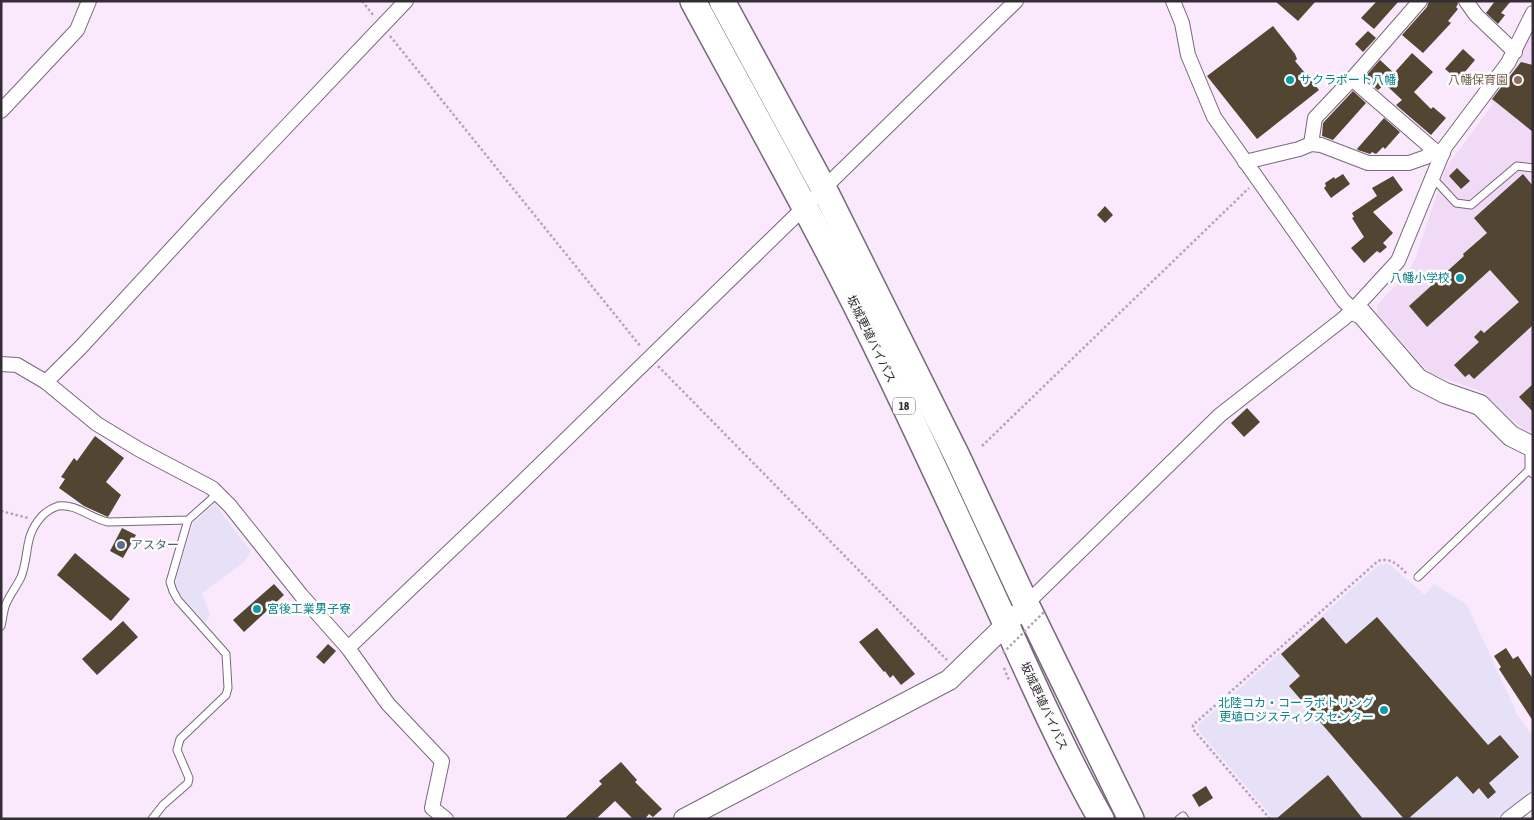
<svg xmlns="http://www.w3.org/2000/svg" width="1534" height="820" viewBox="0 0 1534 820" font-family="'Asap Condensed','Noto Sans JP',sans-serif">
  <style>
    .built { fill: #f1daf5 }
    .industrial { fill: #e7e1f7 }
    .building { fill: #524532 }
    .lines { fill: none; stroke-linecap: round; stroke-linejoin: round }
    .lane-casing { stroke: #78687b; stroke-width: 9 }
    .street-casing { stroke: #78687b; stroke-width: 16 }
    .secondary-casing { stroke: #78687b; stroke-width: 22 }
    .highway-casing { stroke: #78687b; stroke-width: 28 }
    .path { stroke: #b3a5b5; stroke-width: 2.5; stroke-dasharray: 2.5 2.5; stroke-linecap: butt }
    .lane { stroke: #fff; stroke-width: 7 }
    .street { stroke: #fff; stroke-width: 14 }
    .secondary { stroke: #fff; stroke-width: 20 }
    .highway { stroke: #fff; stroke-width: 25 }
    .path-bridge { stroke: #b3a5b5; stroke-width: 2.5; stroke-dasharray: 2.5 2.5; stroke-linecap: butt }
    .culture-dot { fill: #0f9aa8; stroke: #fcfcfc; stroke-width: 2 }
    .education-dot { fill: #8d6e63; stroke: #fcfcfc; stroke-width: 2 }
    .service-dot { fill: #5c6f8a; stroke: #fcfcfc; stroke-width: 2 }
    .labels { text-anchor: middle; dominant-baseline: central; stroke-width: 5; stroke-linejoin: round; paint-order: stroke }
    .shield { fill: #fcfcfc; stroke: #706b71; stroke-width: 1 }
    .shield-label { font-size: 11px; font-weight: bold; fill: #342d35 }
    .culture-label { font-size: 12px; fill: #0d838f; stroke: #fcfcfc; text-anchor: start }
    .education-label { font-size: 12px; fill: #785e54; stroke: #fcfcfc; text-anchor: end }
    .street-label { font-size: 12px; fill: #342d35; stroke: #fcfcfc }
    .service-label { font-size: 12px; fill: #4e5e75; stroke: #fcfcfc; text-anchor: start }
  </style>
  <rect width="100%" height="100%" fill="#fae8fd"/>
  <path class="built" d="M1533 30V431L1525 430 1517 424 1483 392 1429 373 1377 314V305L1409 271 1416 257 1445 169 1493 104 1489 100 1518 61Z"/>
  <g class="industrial">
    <path d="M215 504 251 552 244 562 202 593 210 615 205 623 178 591 176 583 177 574 193 523Z"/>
    <path d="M1380 564H1389L1425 595 1434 584 1467 605 1518 716 1533 737V790L1494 819H1274L1198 730V725Z"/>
  </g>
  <g class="building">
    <path d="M1275 1H1316L1298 21Z"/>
    <path d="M1377 1H1399L1374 29 1361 18Z"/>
    <path d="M1429 1H1457L1458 4 1456 7 1458 9 1448 21 1451 23 1423 53 1402 35 1427 7Z"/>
    <path d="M1495 1H1511L1501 13 1505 15 1498 24 1486 13Z"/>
    <path d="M1273 26 1295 54 1297 59 1295 61 1319 90 1257 139 1207 76Z"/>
    <path d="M1368 31 1376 38 1363 52 1355 44Z"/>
    <path d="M1463 49 1475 60 1458 80 1445 69Z"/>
    <path d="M1412 53 1433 72 1414 92 1431 109 1433 107 1446 118 1431 135 1396 105 1402 100 1385 84 1378 90 1364 78 1380 60 1394 73Z"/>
    <path d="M1521 62 1533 65V132L1492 99Z"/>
    <path d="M1353 91 1366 103 1333 140 1322 136 1323 123Z"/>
    <path d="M1384 118 1400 132 1385 149 1383 147 1376 154 1372 152 1370 154 1358 150 1357 149Z"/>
    <path d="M1457 168 1470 181 1461 189 1449 176Z"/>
    <path d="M1343 174 1350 184 1331 198 1324 188 1326 186 1325 183 1334 177 1335 179Z"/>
    <path d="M1523 174 1533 186V325L1474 379 1469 374 1465 377 1454 365 1479 342 1474 337 1481 330 1484 333 1519 302 1490 270 1427 327 1409 306 1464 256 1463 254 1487 233 1474 218Z"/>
    <path d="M1393 176 1403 190 1373 212 1393 233 1383 243 1387 247 1380 253 1377 251 1364 263 1351 248 1364 237 1352 218 1354 217 1352 213 1377 196 1372 188Z"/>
    <path d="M1105 206 1113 215 1105 223 1097 215Z"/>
    <path d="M1533 384V412L1519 397Z"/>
    <path d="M1247 408 1260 422 1244 437 1231 423Z"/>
    <path d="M95 436 124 458 106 482 121 495 108 517 84 506 59 488 65 479 61 477 74 458 77 461Z"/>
    <path d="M122 528 136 535 123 558 110 551Z"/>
    <path d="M75 553 130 599 111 621 57 575Z"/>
    <path d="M274 584 284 595 244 632 233 620Z"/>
    <path d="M1323 617 1346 644 1377 617 1488 745 1500 735 1519 757 1489 783 1496 792 1488 799 1479 788 1473 794 1457 776 1408 819H1404L1289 686 1300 676 1281 654Z"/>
    <path d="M123 621 138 637 97 675 82 659Z"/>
    <path d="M877 628 915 674 901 685 893 675 890 678 885 671 884 672 859 642Z"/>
    <path d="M328 644 336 651 324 664 316 657Z"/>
    <path d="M1506 648 1513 659 1518 656 1533 679V721L1499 669 1501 667 1494 656Z"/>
    <path d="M621 762 637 780 635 782 662 809 653 817 649 814 645 819H633L615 801 596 819H564L602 784 599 781Z"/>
    <path d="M1328 775 1363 819H1276Z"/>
    <path d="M1206 786 1213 798 1199 807 1192 795Z"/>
  </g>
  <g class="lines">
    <g class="lane-casing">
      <g id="lane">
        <path d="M1433 178 1456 203 1471 205 1517 166 1533 168"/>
        <path d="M1529 470V455L1532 449"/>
        <path d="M1418 577 1529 470 1533 474"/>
        <path d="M1 626C3 619 3 611 6 604 10 594 17 586 21 577 30 554 23 537 42 516 46 512 52 508 58 506 75 503 92 519 108 522L188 520 217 494"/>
        <path d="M152 819 163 805 188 783 189 778 177 750 180 739 226 695 228 688 226 654 178 600 173 591 170 582 188 520"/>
        <path d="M1179 819 1183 816 1185 819"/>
      </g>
    </g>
    <g class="street-casing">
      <g id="street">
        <path d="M1173 1 1182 23 1188 55 1214 117 1343 300 1353 310"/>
        <path d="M1466 1 1476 15 1515 52"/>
        <path d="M1352 79 1434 150"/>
        <path d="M1 111 77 30 89 1"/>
        <path d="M1311 144 1315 118 1352 79 1420 1"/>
        <path d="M1245 162 1299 149 1311 144 1321 145 1368 163H1409L1426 157 1434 150 1443 153"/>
        <path d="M1 364 17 365 46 382 97 424 140 450 212 488 230 506 301 595 348 648"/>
        <path d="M46 382 81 347 224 192 406 1"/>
        <path d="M1026 604 1220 415 1343 319 1353 310 1398 261 1445 147 1508 63 1533 13"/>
        <path d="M446 819 432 808 442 761 388 704 348 648 514 490 1016 1"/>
        <path d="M1508 819 1533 800"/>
      </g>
    </g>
    <g class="secondary-casing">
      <g id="secondary">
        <path d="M1353 310 1362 314 1418 379 1445 393 1480 405 1511 436 1533 447"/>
        <path d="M684 819 949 680 1016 615"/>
      </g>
    </g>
    <g class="highway-casing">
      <g id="highway">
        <path d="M693 1C755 116 819 229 876 346 917 430 956 515 995 600 1029 674 1061 748 1101 819"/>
        <path d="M722 1 824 189 957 456 1026 604 1131 819"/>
      </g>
    </g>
    <g class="path">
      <path d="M362 1 374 16"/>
      <path d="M390 36 641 347"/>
      <path d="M658 366 947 660"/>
      <path d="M982 446 1249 188"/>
      <path d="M1 511 28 518"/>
      <path d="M1004 668 1009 680 1010 679"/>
      <path d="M1270 819 1193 729V725L1378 561C1392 557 1399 566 1408 575"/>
    </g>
    <use href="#lane" class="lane"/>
    <use href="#street" class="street"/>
    <use href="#secondary" class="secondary"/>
    <use href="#highway" class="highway"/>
    <path class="path-bridge" d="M1003 653 1044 612"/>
  </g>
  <g class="culture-dot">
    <circle cx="1290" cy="80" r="5"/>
    <circle cx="1460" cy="278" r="5"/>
    <circle cx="257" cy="609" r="5"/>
    <circle cx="1384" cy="710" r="5"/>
  </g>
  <circle class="education-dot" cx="1518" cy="80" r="5"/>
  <circle class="service-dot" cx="121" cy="545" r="5"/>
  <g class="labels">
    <rect class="shield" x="893" y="397.5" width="22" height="17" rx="4"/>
    <g class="shield-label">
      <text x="904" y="406">18</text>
    </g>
    <g class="culture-label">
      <text x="1300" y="80">サクラポート八幡</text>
      <text x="1450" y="278" text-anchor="end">八幡小学校</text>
      <text x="267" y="609">宮後工業男子寮</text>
      <text x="1374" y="703" text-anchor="end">北陸コカ・コーラボトリング<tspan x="1374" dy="14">更埴ロジスティクスセンター</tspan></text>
    </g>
    <g class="education-label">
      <text x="1508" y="80">八幡保育園</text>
    </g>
    <g class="street-label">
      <text transform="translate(871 339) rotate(64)">坂城更埴バイパス</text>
      <text transform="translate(1044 706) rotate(65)">坂城更埴バイパス</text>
    </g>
    <g class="service-label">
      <text x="131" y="545">アスター</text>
    </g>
  </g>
  <rect width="1534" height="820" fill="none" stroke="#342d35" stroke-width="5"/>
</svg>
